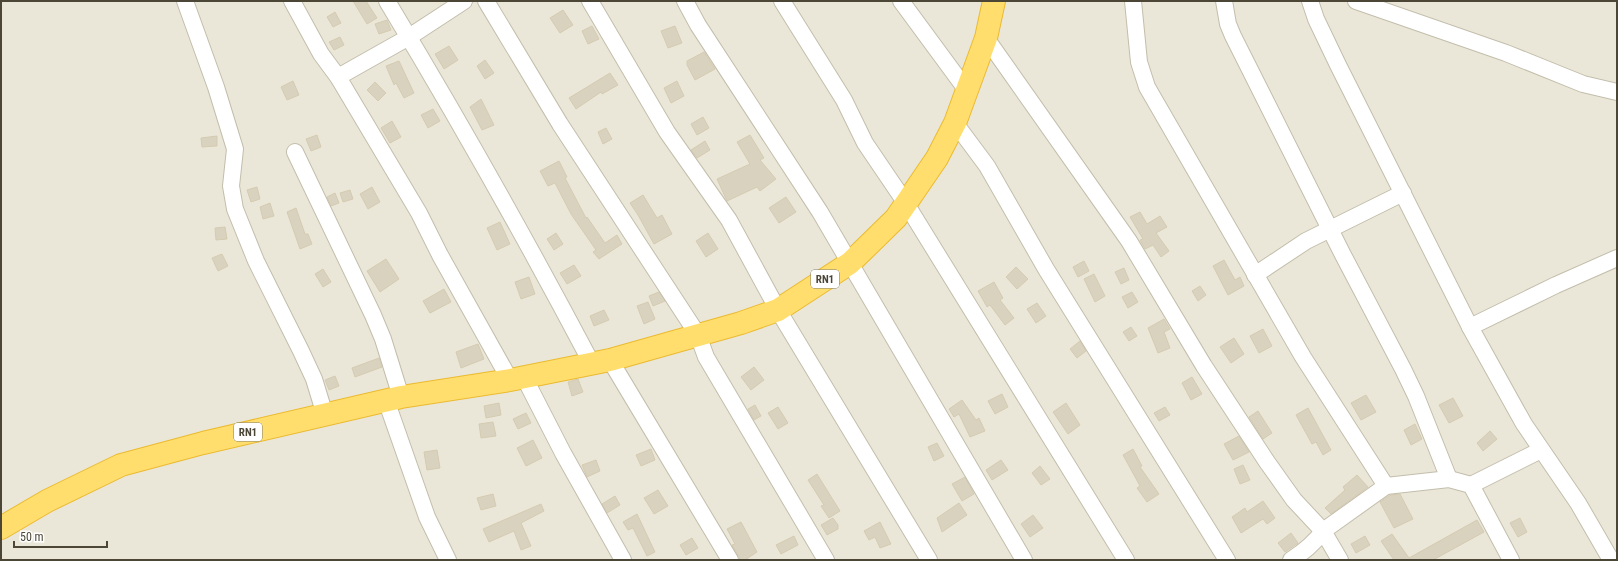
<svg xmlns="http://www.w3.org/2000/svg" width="1618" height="561" viewBox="0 0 1618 561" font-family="'Roboto Condensed',sans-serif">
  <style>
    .residential { fill: #ebe7d8 }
    .building { fill: #d9d2bf; stroke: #d5cbb1 }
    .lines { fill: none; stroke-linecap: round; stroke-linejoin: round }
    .minor-casing { stroke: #c3beac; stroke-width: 18 }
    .highway-casing { stroke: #ebba30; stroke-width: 24 }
    .minor { stroke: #fff; stroke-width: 16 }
    .highway { stroke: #ffde6d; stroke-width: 22 }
    .labels { text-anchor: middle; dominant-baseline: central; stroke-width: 3; stroke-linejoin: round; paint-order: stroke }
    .shield { fill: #fff; stroke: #827e73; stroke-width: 1 }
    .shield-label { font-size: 11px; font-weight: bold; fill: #4c4637 }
  </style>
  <rect width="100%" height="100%" fill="#f6f4eb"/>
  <rect class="residential" x="1" y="1" width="1616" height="559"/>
  <g class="building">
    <path d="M353 1H366L377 18 367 24Z"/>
    <path d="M563 10 573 25 560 33 550 18Z"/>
    <path d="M335 12 341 23 333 27 327 17Z"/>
    <path d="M387 20 391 30 379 34 375 24Z"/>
    <path d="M592 26 599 39 588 44 582 31Z"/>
    <path d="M675 26 682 43 668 48 661 31Z"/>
    <path d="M340 37 344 45 334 50 329 42Z"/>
    <path d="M449 46 458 60 444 69 435 54Z"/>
    <path d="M704 52 715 69 695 80 687 65V61Z"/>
    <path d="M485 60 494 73 485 79 477 66Z"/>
    <path d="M399 61 414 93 404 98 396 83 394 85 386 66Z"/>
    <path d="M610 73 618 85 602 94 601 92 576 109 569 98Z"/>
    <path d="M293 81 299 95 287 100 281 87Z"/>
    <path d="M677 81 684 96 671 103 664 88Z"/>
    <path d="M375 82 386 93 378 101 367 90Z"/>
    <path d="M481 99 494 125 482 130 470 107Z"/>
    <path d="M433 109 440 121 428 128 421 115Z"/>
    <path d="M703 117 709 128 697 135 691 124Z"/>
    <path d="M392 121 401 137 390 143 381 128Z"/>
    <path d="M606 128 612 139 603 144 598 132Z"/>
    <path d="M317 135 321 147 311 151 306 139Z"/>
    <path d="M750 135 764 158 760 160 776 179 760 191 757 187 727 201 717 179 750 164 737 142Z"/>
    <path d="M217 136V146L202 147 201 138Z"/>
    <path d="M705 141 710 150 697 158 691 150Z"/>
    <path d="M559 161 567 177 565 178 586 218 587 217 605 243 617 235 622 244 599 259 593 252 596 250 571 214 555 183 548 186 540 171Z"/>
    <path d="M257 187 260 199 251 202 247 190Z"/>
    <path d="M372 187 380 202 368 209 360 194Z"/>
    <path d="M350 190 353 199 343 202 340 193Z"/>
    <path d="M335 193 339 203 331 206 327 197Z"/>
    <path d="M643 195 657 218 662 215 672 234 654 244 638 215 630 203Z"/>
    <path d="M786 197 796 212 779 223 769 208Z"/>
    <path d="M270 203 274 216 263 219 260 207Z"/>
    <path d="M296 208 305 234H308L312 244 300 249 287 212Z"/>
    <path d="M1140 212 1147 224 1160 216 1167 227 1156 233 1169 251 1161 257 1153 245 1145 249 1140 240 1143 239 1130 217Z"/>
    <path d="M500 222 510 244 497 250 487 228Z"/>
    <path d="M225 227 227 239 216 240 215 228Z"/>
    <path d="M556 233 563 244 554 250 547 239Z"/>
    <path d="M708 233 718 249 706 257 696 241Z"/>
    <path d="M222 254 228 266 218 271 212 258Z"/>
    <path d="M386 259 399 279 380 292 367 271Z"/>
    <path d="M1224 260 1235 280 1240 277 1244 286 1228 295 1213 266Z"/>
    <path d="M1084 261 1089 271 1078 277 1073 267Z"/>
    <path d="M574 265 581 276 567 284 560 273Z"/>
    <path d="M1016 267 1028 279 1017 289 1006 277Z"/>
    <path d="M1124 268 1129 280 1121 284 1115 272Z"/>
    <path d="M323 269 331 282 323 287 315 274Z"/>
    <path d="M1094 274 1105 296 1095 302 1084 279Z"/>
    <path d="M529 277 535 294 521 299 515 282Z"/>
    <path d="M994 282 1003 298 1000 300 1014 318 1005 325 990 305 987 307 978 291Z"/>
    <path d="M1200 286 1206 295 1198 301 1192 291Z"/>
    <path d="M444 289 451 302 430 313 423 301Z"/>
    <path d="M659 292 665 301 653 306 649 296Z"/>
    <path d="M1132 292 1138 302 1128 308 1122 297Z"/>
    <path d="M648 302 655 319 644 324 637 306Z"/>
    <path d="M1037 303 1046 316 1036 323 1027 309Z"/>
    <path d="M604 310 609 320 594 326 590 316Z"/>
    <path d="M1164 319 1170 329 1164 332 1170 348 1158 353 1148 328Z"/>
    <path d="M1131 327 1137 336 1129 341 1123 332Z"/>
    <path d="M1263 329 1272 346 1259 353 1250 336Z"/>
    <path d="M1234 338 1244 354 1231 363 1220 347Z"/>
    <path d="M1080 341 1086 351 1077 358 1070 349Z"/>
    <path d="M478 344 484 359 461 368 456 352Z"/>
    <path d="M379 358 382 367 355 377 352 368Z"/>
    <path d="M754 367 764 380 751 390 741 377Z"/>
    <path d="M335 376 339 386 329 390 325 380Z"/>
    <path d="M1192 377 1202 394 1191 400 1182 383Z"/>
    <path d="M578 379 583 392 572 396 568 382Z"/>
    <path d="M1002 394 1008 407 995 414 988 401Z"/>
    <path d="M1366 395 1376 412 1361 420 1351 403Z"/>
    <path d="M1453 398 1463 416 1449 423 1439 405Z"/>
    <path d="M962 400 976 420 979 418 985 431 970 437 959 414 954 417 949 409Z"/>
    <path d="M499 403 501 415 486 418 484 406Z"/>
    <path d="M1066 403 1080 425 1068 434 1053 412Z"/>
    <path d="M755 405 761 416 754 420 748 409Z"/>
    <path d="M778 407 788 423 778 429 768 413Z"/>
    <path d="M1165 407 1170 415 1159 421 1154 413Z"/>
    <path d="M1308 408 1331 450 1323 455 1316 442 1312 444 1296 415Z"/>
    <path d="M1258 411 1272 433 1263 439 1249 417Z"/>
    <path d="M526 413 531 423 518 429 513 419Z"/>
    <path d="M493 422 496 436 481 438 479 424Z"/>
    <path d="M1415 424 1422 439 1411 445 1404 430Z"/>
    <path d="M1490 431 1497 439 1483 451 1477 443Z"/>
    <path d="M1239 436 1249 452 1233 460 1224 444Z"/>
    <path d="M533 440 542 458 526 466 517 448Z"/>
    <path d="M937 443 944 456 934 461 928 447Z"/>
    <path d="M651 449 655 460 641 466 636 455Z"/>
    <path d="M1133 449 1142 466 1140 467 1159 494 1147 502 1137 488 1140 486 1123 455Z"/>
    <path d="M437 450 440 468 427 470 424 452Z"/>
    <path d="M596 460 600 471 587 477 582 465Z"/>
    <path d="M1001 460 1008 470 992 480 986 470Z"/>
    <path d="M1243 465 1250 480 1240 484 1234 469Z"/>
    <path d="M1040 466 1050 479 1041 485 1032 473Z"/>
    <path d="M817 474 840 511 829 518 821 506 824 505 808 480Z"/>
    <path d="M1357 475 1368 487 1331 514 1325 508 1345 490 1343 487Z"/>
    <path d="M965 477 974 494 962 501 952 484Z"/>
    <path d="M658 490 668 506 654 514 644 498Z"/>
    <path d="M493 494 496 506 481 510 477 498Z"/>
    <path d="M1400 494 1413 519 1394 528 1380 502 1390 495Z"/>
    <path d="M615 496 620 505 607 513 602 504Z"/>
    <path d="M1263 501 1275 518 1267 524 1263 519 1241 533 1232 517 1245 508 1247 512Z"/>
    <path d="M959 503 967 515 942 532 937 518Z"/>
    <path d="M541 504 544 511 521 523 531 546 521 550 514 531 489 542 483 529Z"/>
    <path d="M637 514 655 552 647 556 633 528 628 530 623 522Z"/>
    <path d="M1033 515 1043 528 1030 537 1021 524Z"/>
    <path d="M833 518 838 525V529L827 535 821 525Z"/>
    <path d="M1520 518 1527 532 1518 537 1510 523Z"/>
    <path d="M1477 520 1484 532 1433 560H1394L1381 541 1392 534 1409 558Z"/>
    <path d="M741 522 757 552 745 560H740L739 557 732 545 735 544 727 529Z"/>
    <path d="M880 522 891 544 880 548 875 537 869 540 864 531Z"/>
    <path d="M1291 533 1298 543 1285 552 1278 543Z"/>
    <path d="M794 536 798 545 781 554 776 545Z"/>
    <path d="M1365 536 1370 545 1356 553 1351 544Z"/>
    <path d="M692 538 698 548 686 555 680 545Z"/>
  </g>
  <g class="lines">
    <g class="minor-casing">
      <g id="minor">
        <path d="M185 1 216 87 235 149 231 186 235 209 256 261 301 351 314 379 325 415"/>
        <path d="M292 1 321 54 338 77 419 213 440 255 510 380"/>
        <path d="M387 1C459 120 527 241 592 364"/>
        <path d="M486 1 560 124 698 335 706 357 826 560"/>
        <path d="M590 1 667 132 729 220 778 310 929 560"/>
        <path d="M685 1 698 25 820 212 1024 560"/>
        <path d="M782 1 844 100 865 143 905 202 1126 560"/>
        <path d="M901 1 968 92"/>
        <path d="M1133 1 1139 62 1147 87 1303 357 1386 486"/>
        <path d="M1224 1 1228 24 1233 36 1343 255 1403 369 1416 396 1449 479"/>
        <path d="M1310 1 1316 19 1338 65 1470 327 1524 424 1578 503 1611 560"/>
        <path d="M1356 1 1506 53 1583 84 1617 92"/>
        <path d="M986 38 1129 241 1204 366 1267 462 1294 500 1323 531 1340 560"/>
        <path d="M338 77 409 37 464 1"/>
        <path d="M955 123 987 166 1046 269 1227 560"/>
        <path d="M295 152 373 315 383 339 401 397"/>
        <path d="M1255 275 1306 241 1403 193"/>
        <path d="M1470 327 1556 285 1617 258"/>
        <path d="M610 360 730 560"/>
        <path d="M524 377 563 453 623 560"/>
        <path d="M386 400 427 517 448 560"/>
        <path d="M1471 485 1541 450"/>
        <path d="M1291 560C1303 552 1314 544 1323 531L1386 486 1449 479 1471 485 1511 560"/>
      </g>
    </g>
    <g class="highway-casing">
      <path id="highway" d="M1 528 47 501 121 465 203 443 401 397 510 380 610 360 741 323 778 310 850 263 896 218 937 158 955 123 986 38 994 1"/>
    </g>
    <use href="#minor" class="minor"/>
    <use href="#highway" class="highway"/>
  </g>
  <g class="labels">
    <g class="shield">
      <rect x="811" y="270" width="28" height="18" rx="3"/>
      <rect x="234" y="423" width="28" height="18" rx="3"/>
    </g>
    <g class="shield-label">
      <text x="825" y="279">RN1</text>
      <text x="248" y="432">RN1</text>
    </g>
  </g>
  <rect width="1618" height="561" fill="none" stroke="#4c4637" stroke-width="4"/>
  <path d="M14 541v6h93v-6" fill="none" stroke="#4c4637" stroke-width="2"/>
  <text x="20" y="541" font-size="12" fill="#4c4637" stroke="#ffffff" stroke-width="3" paint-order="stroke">50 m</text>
</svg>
